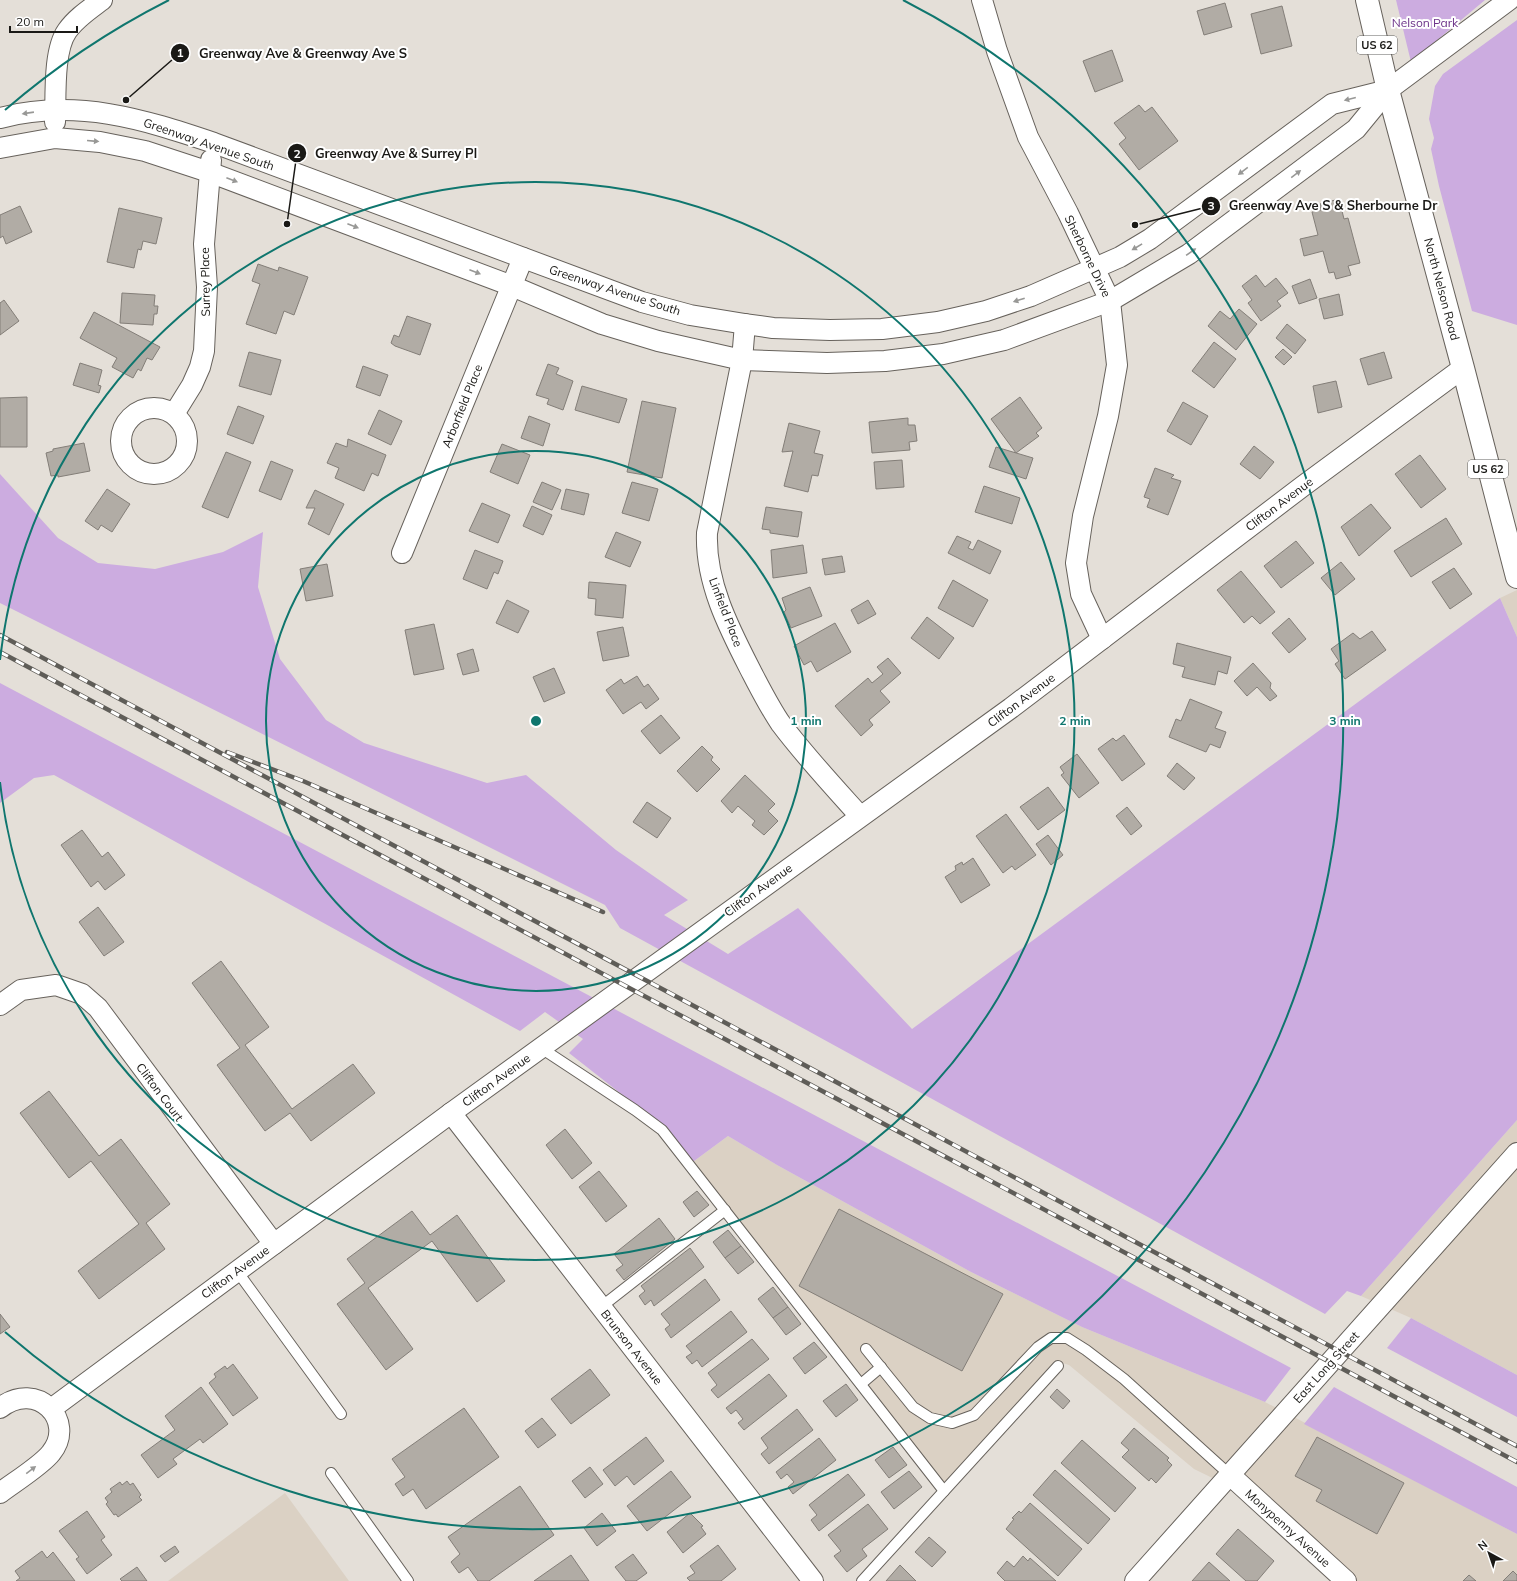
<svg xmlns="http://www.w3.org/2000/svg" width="1517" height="1581" viewBox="0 0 1517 1581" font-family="Mulish,sans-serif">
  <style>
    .built { fill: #dbd1c4 }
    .green { fill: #ccace0 }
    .building { fill: #b1aca5; stroke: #837e78 }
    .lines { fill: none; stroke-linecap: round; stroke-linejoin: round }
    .lane-casing { stroke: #67625c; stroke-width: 12 }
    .street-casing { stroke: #67625c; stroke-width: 22 }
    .primary-casing { stroke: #67625c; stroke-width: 24 }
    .lane { stroke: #fff; stroke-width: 10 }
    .street { stroke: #fff; stroke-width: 20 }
    .primary { stroke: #fff; stroke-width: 22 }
    .rail-casing { stroke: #5f5d58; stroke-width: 4.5 }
    .rail { stroke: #fff; stroke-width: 3; stroke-dasharray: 9; stroke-linecap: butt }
    .oneway { fill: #989896 }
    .ring { fill: none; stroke: #0f766e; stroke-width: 2 }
    .labels { text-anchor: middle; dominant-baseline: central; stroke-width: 4; stroke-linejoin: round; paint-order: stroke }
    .shield { fill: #fff; stroke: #5f5e5c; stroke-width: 1 }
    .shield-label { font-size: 11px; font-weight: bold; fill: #1a1916 }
    .park-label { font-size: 12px; fill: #6a3087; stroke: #fff }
    .street-label { font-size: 12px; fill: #1a1916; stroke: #fff }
    .centre { fill: #0f766e; stroke: #fff; stroke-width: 2 }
    .ring-label { font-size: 12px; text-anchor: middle; font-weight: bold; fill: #0f766e; stroke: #fff; stroke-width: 4; stroke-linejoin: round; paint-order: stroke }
    .leader { fill: none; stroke: #1a1916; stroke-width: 1.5 }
    .callout-dot { fill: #1a1916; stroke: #fff; stroke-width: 1.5 }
    .mark-label { font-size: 12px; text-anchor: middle; font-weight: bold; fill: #fff }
    .callout-label { font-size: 13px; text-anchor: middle; font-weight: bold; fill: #1a1916; stroke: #fff; stroke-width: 4; stroke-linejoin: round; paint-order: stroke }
  </style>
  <rect width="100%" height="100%" fill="#e4dfd8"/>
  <g class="built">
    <path d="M1517 590V637L1500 598Z"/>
    <path d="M1517 1120V1375L1411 1318 1361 1296Z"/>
    <path d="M728 1136 777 1165 971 1272 1082 1327 1265 1402 1517 1534V1581H1339L1237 1490 1194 1469 1069 1365 1059 1362 944 1487 690 1164Z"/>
    <path d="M285 1493 349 1581H168Z"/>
  </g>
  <g class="green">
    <path d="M1396 0H1485L1411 62Z"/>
    <path d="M1517 20V325L1472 311 1439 186 1431 149 1434 138 1429 119 1435 86 1443 74Z"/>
    <path d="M0 474 58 538 98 563 155 569 223 552 263 532 258 587 280 659 326 720 364 743 487 783 526 775 616 850 688 900 664 915 728 954 798 908 912 1029 1500 598 1517 637V1120L1361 1296 1347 1291 1325 1314 620 928 605 905 0 603Z"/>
    <path d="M0 683 1291 1368 1265 1402 1082 1327 971 1272 777 1165 728 1136 690 1164 648 1115 569 1053 583 1039 545 1012 520 1031 54 775 34 778 0 803Z"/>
    <path d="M1411 1318 1517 1375V1417L1387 1348Z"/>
    <path d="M1334 1387 1517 1487V1534L1304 1424Z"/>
  </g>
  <g class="building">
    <path d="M1225 3 1232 27 1204 35 1197 11Z"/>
    <path d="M1282 6 1292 46 1261 54 1251 14Z"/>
    <path d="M1112 50 1123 81 1095 92 1083 61Z"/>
    <path d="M1139 105 1145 112 1152 107 1178 141 1139 170 1119 144 1126 138 1114 123Z"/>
    <path d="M1339 199 1344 219 1348 218 1360 263 1348 266 1351 275 1336 279 1334 272 1329 273 1323 251 1304 256 1300 239 1318 235 1312 212 1321 210 1320 204Z"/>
    <path d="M20 206 32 232 6 244 3 236 0 238V215Z"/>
    <path d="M119 208 162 218 156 244 143 241 141 250 138 249 134 268 107 262Z"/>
    <path d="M258 264 278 271 279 267 308 277 294 315 284 311 276 334 246 324 260 284 252 281Z"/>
    <path d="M1256 275 1265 287 1276 278 1288 293 1277 301 1281 306 1261 321 1248 303 1252 300 1242 286Z"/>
    <path d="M1310 279 1317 298 1299 304 1292 286Z"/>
    <path d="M122 293 155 295 154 306H158L157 314H154L153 325 120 323Z"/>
    <path d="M1339 294 1343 315 1324 319 1319 299Z"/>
    <path d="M4 300 19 321 0 335V303Z"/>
    <path d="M1239 309 1257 324 1236 350 1208 326 1220 311 1230 319Z"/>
    <path d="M94 312 160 347 152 360 147 358 141 371 138 369 133 378 112 367 117 358 80 338Z"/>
    <path d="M407 316 431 324 420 355 395 346 391 343 394 335 399 337Z"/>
    <path d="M1287 324 1306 340 1295 354 1276 338Z"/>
    <path d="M1214 342 1236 359 1214 388 1192 371Z"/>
    <path d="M1283 349 1292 357 1284 365 1275 357Z"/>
    <path d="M249 352 281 360 271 395 239 386Z"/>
    <path d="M1384 352 1392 378 1368 385 1360 359Z"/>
    <path d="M80 363 102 370 98 385 101 386 99 393 73 385Z"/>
    <path d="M548 364 559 368 556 374 573 381 563 410 547 404 549 399 536 395Z"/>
    <path d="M363 366 388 375 380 396 356 387Z"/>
    <path d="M1336 381 1342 407 1318 413 1313 386Z"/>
    <path d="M582 386 627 399 619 423 575 410Z"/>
    <path d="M27 397V447H0V398Z"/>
    <path d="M1020 397 1042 428 1036 433 1039 436 1016 453 991 419Z"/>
    <path d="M642 401 676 408 662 478 627 472Z"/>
    <path d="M1183 402 1208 416 1191 445 1167 431Z"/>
    <path d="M238 406 264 416 253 444 227 434Z"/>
    <path d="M379 410 402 421 391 445 368 434Z"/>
    <path d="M529 416 550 424 543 446 521 438Z"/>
    <path d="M908 418V425H915L917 441 909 442 910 450 872 453 869 422Z"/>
    <path d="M789 423 820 431 814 453 823 455 818 476 812 475 808 492 784 486 793 451 782 452Z"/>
    <path d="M348 439 386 455 378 476 372 473 364 491 335 478 339 468 327 463 336 443 347 447Z"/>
    <path d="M84 443 90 471 58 477V475L51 476 46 453 53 451V449Z"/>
    <path d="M502 444 530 455 518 484 490 472Z"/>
    <path d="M1254 446 1274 462 1260 479 1240 464Z"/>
    <path d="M996 447 1033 458 1026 479 989 467Z"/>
    <path d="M226 452 251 462 228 518 202 507Z"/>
    <path d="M1420 455 1446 489 1421 508 1395 474Z"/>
    <path d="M902 460 904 487 876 489 874 462Z"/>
    <path d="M271 461 293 470 281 500 259 491Z"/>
    <path d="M1155 468 1174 475 1171 478 1181 481 1168 515 1147 507 1150 499 1144 497Z"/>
    <path d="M542 482 561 490 552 510 533 502Z"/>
    <path d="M632 482 658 489 649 521 622 513Z"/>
    <path d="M984 486 1020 498 1012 524 975 512Z"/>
    <path d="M107 489 130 504 112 532 101 525 98 530 85 521Z"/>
    <path d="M566 489 589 494 584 515 561 509Z"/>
    <path d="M315 490 344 504 329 535 308 524 315 508H306Z"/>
    <path d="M482 503 510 515 498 543 469 531Z"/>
    <path d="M1371 504 1391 528 1359 556 1341 527Z"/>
    <path d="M532 506 552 515 543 535 523 526Z"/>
    <path d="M766 507 802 512 798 537 770 533V530L762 529Z"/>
    <path d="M1446 518 1462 544 1411 577 1394 551Z"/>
    <path d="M616 532 641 542 630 567 605 557Z"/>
    <path d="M957 536 971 542 968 548 973 550 978 540 1001 551 990 574 948 553Z"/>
    <path d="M1296 541 1314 563 1281 588 1264 566Z"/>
    <path d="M803 545 807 573 773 578 771 550Z"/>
    <path d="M475 550 503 561 498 574 494 572 487 589 463 579Z"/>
    <path d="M842 556 845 572 825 575 822 559Z"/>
    <path d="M1341 562 1355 579 1335 595 1321 578Z"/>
    <path d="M327 564 333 596 306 601 300 569Z"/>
    <path d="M1454 568 1472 594 1450 609 1432 582Z"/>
    <path d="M1241 571 1275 612 1260 624 1252 616 1244 623 1217 590Z"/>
    <path d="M953 580 988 600 973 627 938 608Z"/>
    <path d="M589 582 626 585 623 618 595 615 596 599 588 598Z"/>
    <path d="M810 587 822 616 791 628 784 612 786 610 782 598Z"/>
    <path d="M507 600 529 611 518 633 496 623Z"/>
    <path d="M868 600 876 614 858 624 851 610Z"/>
    <path d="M927 617 954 638 939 659 911 638Z"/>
    <path d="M1289 618 1306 639 1289 653 1272 633Z"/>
    <path d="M835 623 851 652 817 672 811 661 804 665 794 646Z"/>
    <path d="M434 624 444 669 414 675 405 630Z"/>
    <path d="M623 627 629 656 603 661 597 632Z"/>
    <path d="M1372 631 1386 650 1345 679 1335 664 1339 661 1331 649 1353 633 1360 639Z"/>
    <path d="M1177 643 1231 657 1227 674 1218 671 1215 685 1182 677 1185 667 1173 664Z"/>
    <path d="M473 649 479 671 463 675 457 654Z"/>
    <path d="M888 658 901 673 880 691 890 702 869 720 873 725 861 736 835 706 868 678 872 683 883 674 877 667Z"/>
    <path d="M1253 663 1271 683 1270 688 1277 696 1270 701 1257 687 1247 696 1234 681Z"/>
    <path d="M554 668 565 693 544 702 533 677Z"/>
    <path d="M637 676 644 687 648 684 659 699 646 709 641 702 623 714 606 690 621 679 624 684Z"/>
    <path d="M1190 699 1222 712 1215 728 1226 732 1220 748 1210 744 1206 752 1169 737 1176 719 1181 721Z"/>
    <path d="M661 715 680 738 660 754 641 731Z"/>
    <path d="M1124 735 1145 764 1122 781 1098 749 1113 738 1116 741Z"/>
    <path d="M702 746 713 757 711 760 720 769 697 792 677 771Z"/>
    <path d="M1077 754 1099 783 1079 798 1061 775 1064 773 1060 767Z"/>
    <path d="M1177 763 1195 778 1184 790 1167 776Z"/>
    <path d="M745 775 775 804 768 811 778 821 764 835 752 825 755 821 738 806 732 813 721 801Z"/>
    <path d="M1048 787 1065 810 1038 830 1020 807Z"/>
    <path d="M647 802 671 818 657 838 633 822Z"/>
    <path d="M1127 807 1142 826 1131 835 1116 816Z"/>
    <path d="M1006 814 1036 855 1015 870 1012 866 1003 873 976 836Z"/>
    <path d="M82 830 102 857 108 852 125 875 105 890 98 881 91 887 61 845Z"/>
    <path d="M1048 835 1063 855 1051 865 1036 844Z"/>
    <path d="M973 858 990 885 961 903 945 877 956 870 955 866 962 862 963 865Z"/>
    <path d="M98 907 124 942 104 956 79 922Z"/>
    <path d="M221 961 269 1027 245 1045 292 1109 353 1064 375 1093 311 1141 290 1113 265 1131 217 1065 240 1048 192 983Z"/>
    <path d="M49 1091 99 1156 121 1139 170 1204 146 1223 165 1249 99 1299 78 1271 139 1224 91 1161 69 1178 20 1113Z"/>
    <path d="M565 1129 592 1163 572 1179 546 1145Z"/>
    <path d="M599 1171 627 1206 606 1222 579 1187Z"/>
    <path d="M697 1191 709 1205 694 1217 683 1202Z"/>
    <path d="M839 1209 1003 1294 962 1371 799 1286Z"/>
    <path d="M412 1211 430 1235 457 1215 505 1281 477 1302 432 1241 368 1288 413 1349 386 1370 337 1304 365 1283 347 1259Z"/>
    <path d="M659 1218 675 1239 624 1280 616 1270 623 1265 614 1254Z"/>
    <path d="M728 1230 741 1246 725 1258 713 1242Z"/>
    <path d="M741 1246 754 1262 738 1274 725 1258Z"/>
    <path d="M690 1248 704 1267 654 1306 651 1300 645 1305 639 1296 645 1291 641 1286Z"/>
    <path d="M705 1279 720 1300 671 1338 665 1329 670 1325 661 1314Z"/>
    <path d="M773 1287 788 1307 773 1318 758 1299Z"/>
    <path d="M788 1307 801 1324 786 1335 773 1318Z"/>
    <path d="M731 1311 747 1332 702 1367 697 1360 692 1364 686 1357 692 1353 686 1346Z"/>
    <path d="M0 1314 10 1327 0 1334Z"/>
    <path d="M752 1339 769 1359 718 1398 711 1390 717 1385 708 1373Z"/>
    <path d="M814 1342 827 1357 805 1374 793 1358Z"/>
    <path d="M233 1364 258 1398 233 1416 209 1383 216 1377 214 1374 225 1366 227 1369Z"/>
    <path d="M590 1369 610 1395 571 1424 551 1399Z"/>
    <path d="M769 1374 787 1396 744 1430 738 1423 743 1419 736 1410 731 1414 726 1408Z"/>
    <path d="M846 1384 858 1400 836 1417 823 1401Z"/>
    <path d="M201 1387 228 1424 203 1443 200 1439 173 1459 177 1464 158 1478 141 1455 175 1430 165 1416Z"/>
    <path d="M1057 1389 1070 1401 1063 1409 1050 1397Z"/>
    <path d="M464 1408 499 1457 426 1509 413 1489 403 1496 395 1484 405 1477 392 1459Z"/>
    <path d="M797 1409 813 1430 769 1464 761 1454 768 1448 761 1438Z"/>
    <path d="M542 1418 556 1435 538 1448 525 1431Z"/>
    <path d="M1134 1428 1169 1458 1167 1460 1172 1465 1156 1483 1151 1478 1149 1481 1122 1457 1129 1450 1121 1443Z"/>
    <path d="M646 1437 664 1461 634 1485 627 1476 615 1486 603 1470Z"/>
    <path d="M1317 1437 1404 1483 1377 1534 1316 1501 1322 1490 1295 1476Z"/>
    <path d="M819 1438 836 1460 793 1494 788 1487 794 1482 787 1474 781 1479 776 1472Z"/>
    <path d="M1082 1440 1136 1488 1115 1512 1061 1463Z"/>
    <path d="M893 1447 907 1465 889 1478 875 1460Z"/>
    <path d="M590 1467 603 1484 585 1498 572 1481Z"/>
    <path d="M1055 1470 1110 1519 1088 1544 1033 1495Z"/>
    <path d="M671 1471 691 1497 647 1531 627 1506Z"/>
    <path d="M909 1471 922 1487 894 1509 881 1492Z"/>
    <path d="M848 1474 865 1495 819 1531 811 1520 817 1515 809 1505Z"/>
    <path d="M127 1481 130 1485 133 1483 141 1495 139 1497 142 1500 118 1517 116 1514 114 1515 106 1504 108 1502 105 1498 112 1492 110 1489 120 1482 122 1485Z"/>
    <path d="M520 1486 554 1535 489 1581H478L468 1567 459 1573 451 1562 460 1554 448 1537Z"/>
    <path d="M1030 1503 1082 1549 1058 1576 1006 1529 1014 1519 1012 1518 1019 1511 1021 1513Z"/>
    <path d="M868 1504 888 1529 862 1549 867 1556 847 1572 834 1556 841 1551 828 1535Z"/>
    <path d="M87 1511 105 1537 101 1540 112 1555 87 1574 76 1559 79 1557 59 1531Z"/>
    <path d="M602 1513 616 1531 597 1546 584 1528Z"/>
    <path d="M690 1513 703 1526 701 1527 706 1534 683 1553 667 1532Z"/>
    <path d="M1238 1529 1274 1561 1257 1581H1246L1216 1554Z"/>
    <path d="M929 1537 946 1552 932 1567 915 1552Z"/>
    <path d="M718 1545 736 1569 721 1581H690L687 1578 695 1573 690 1566Z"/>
    <path d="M175 1546 179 1552 165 1562 160 1556Z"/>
    <path d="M42 1551 47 1558 53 1552 75 1581H16L20 1578 15 1571Z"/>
    <path d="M633 1554 647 1573 636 1581H626L615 1567Z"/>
    <path d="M571 1555 589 1581H534Z"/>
    <path d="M1023 1556 1028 1561 1030 1558 1056 1581H1005L997 1573 1007 1561 1014 1567Z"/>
    <path d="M1209 1562 1230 1581H1192Z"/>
    <path d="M900 1565 916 1581H886Z"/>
    <path d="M137 1567 147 1581H122L120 1579Z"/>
    <path d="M1513 1571 1517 1575V1581H1503Z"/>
    <path d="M1469 1575 1476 1581H1463Z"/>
  </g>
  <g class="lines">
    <g class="lane-casing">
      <g id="lane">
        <path d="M541 1048 635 1110 662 1130 944 1491"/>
        <path d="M237 1271 341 1414"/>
        <path d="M601 1307 725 1210"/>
        <path d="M866 1349 913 1407 930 1418 952 1423 974 1415 1038 1347 1051 1338H1067L1086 1350 1124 1379 1230 1475"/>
        <path d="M861 1384 881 1367"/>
        <path d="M331 1473 408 1581"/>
        <path d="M862 1581 1058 1366"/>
      </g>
    </g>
    <g class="street-casing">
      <g id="street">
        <path d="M982 0 997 51 1028 137 1068 213 1110 301 1117 365 1108 416 1083 516 1076 563 1081 594 1102 639"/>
        <path d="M0 118C76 98 143 119 214 143L642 302 690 315 745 324 773 328 830 330 882 329 938 322 986 311 1031 296 1120 257 1150 239 1332 104 1388 90"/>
        <path d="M55 122C56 97 53 51 67 31 76 18 90 9 102 0"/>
        <path d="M0 148 55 138 100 142 145 151 209 172 512 286 602 324 658 341 742 360 827 363 885 361 943 354 1004 340 1110 301 1189 254 1356 129 1388 90 1509 0"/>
        <path d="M745 324 742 360 707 533C705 583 730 630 752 673 761 690 770 708 781 724 805 756 833 786 860 816"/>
        <circle cx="154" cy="441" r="33"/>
        <path d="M174 414 192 385 200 367 204 351 207 287 204 244 211 160"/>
        <path d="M402 553 523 258"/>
        <path d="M0 1005 21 990 56 985 82 994 98 1008 274 1244"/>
        <path d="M451 1113 813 1581"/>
        <path d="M0 1408C37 1379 77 1421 51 1453 42 1465 13 1483 0 1493"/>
        <path d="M51 1409 451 1113 1011 708 1303 486 1463 368"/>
        <path d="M1230 1475 1346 1581"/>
        <path d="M1135 1581 1517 1153"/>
      </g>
    </g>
    <g class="primary-casing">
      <path id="primary" d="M1367 0 1388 90 1463 368 1517 577"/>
    </g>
    <use href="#lane" class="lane"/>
    <use href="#street" class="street"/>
    <use href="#primary" class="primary"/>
    <g class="rail-casing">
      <g id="rail">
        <path d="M0 635 1517 1446"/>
        <path d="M0 652 1517 1462"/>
        <path d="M227 752 303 781 603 912"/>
      </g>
    </g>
    <use href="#rail" class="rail"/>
  </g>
  <defs><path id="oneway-solid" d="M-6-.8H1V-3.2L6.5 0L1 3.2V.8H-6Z"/></defs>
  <g class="oneway">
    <use href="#oneway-solid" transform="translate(1350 99) rotate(166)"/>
    <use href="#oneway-solid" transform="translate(28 113) rotate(172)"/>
    <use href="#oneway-solid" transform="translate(93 141) rotate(5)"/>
    <use href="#oneway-solid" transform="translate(1243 171) rotate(143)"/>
    <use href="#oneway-solid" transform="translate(1296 174) rotate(-37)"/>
    <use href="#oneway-solid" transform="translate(232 180) rotate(21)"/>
    <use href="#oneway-solid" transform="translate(353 226) rotate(21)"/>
    <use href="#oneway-solid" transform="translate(1137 247) rotate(149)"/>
    <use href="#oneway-solid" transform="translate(1191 252) rotate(-35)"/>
    <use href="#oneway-solid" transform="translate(475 272) rotate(21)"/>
    <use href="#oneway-solid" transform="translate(1019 300) rotate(162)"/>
    <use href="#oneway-solid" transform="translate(31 1470) rotate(-37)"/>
  </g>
  <g class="ring">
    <circle cx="536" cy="721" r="270"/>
    <path d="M0 660A539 539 0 1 1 0 782"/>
    <path d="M5 110A809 809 0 0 1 169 0M903 0A809 809 0 1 1 5 1332"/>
  </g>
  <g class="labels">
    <g class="shield">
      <rect x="1357" y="36" width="40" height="18" rx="3"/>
      <rect x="1468" y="460" width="40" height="18" rx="3"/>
    </g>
    <g class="shield-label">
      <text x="1377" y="45">US 62</text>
      <text x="1488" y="469">US 62</text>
    </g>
    <g class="park-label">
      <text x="1425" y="22">Nelson Park</text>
    </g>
    <g class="street-label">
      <text transform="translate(209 144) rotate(19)">Greenway Avenue South</text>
      <text transform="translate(1088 256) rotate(64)">Sherborne Drive</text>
      <text transform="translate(205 282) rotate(-91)">Surrey Place</text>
      <text transform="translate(1442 289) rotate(75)">North Nelson Road</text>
      <text transform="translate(615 290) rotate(18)">Greenway Avenue South</text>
      <text transform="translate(462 406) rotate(-68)">Arborfield Place</text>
      <text transform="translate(1279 504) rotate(-37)">Clifton Avenue</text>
      <text transform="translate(726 612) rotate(69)">Linfield Place</text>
      <text transform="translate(1021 700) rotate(-37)">Clifton Avenue</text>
      <text transform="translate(758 890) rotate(-36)">Clifton Avenue</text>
      <text transform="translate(496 1080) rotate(-36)">Clifton Avenue</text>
      <text transform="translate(160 1092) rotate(53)">Clifton Court</text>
      <text transform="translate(235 1272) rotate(-36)">Clifton Avenue</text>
      <text transform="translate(632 1347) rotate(52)">Brunson Avenue</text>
      <text transform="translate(1326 1367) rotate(-48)">East Long Street</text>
      <text transform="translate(1288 1528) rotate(42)">Monypenny Avenue</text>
    </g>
  </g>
  <circle cx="536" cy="721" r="6" class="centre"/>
  <g class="ring-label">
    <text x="806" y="725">1 min</text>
    <text x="1075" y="725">2 min</text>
    <text x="1345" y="725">3 min</text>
  </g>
  <path class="leader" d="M126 100L180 53M287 224L297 153M1135 225L1211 206"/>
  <g class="callout-dot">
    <circle cx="126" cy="100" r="4"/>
    <circle cx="287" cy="224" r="4"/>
    <circle cx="1135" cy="225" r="4"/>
    <circle cx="180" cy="53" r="10"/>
    <circle cx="297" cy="153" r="10"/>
    <circle cx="1211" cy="206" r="10"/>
  </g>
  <g class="mark-label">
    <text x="180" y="57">1</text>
    <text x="297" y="158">2</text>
    <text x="1211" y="210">3</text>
  </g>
  <g class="callout-label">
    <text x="303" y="58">Greenway Ave &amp; Greenway Ave S</text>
    <text x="396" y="158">Greenway Ave &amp; Surrey Pl</text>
    <text x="1333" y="210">Greenway Ave S &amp; Sherbourne Dr</text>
  </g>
  <g transform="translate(1489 1553) rotate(320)" stroke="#ffffff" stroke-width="3" paint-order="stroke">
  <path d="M0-3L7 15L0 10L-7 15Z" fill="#1a1916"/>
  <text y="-6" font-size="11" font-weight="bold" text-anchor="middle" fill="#1a1916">N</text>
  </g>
  <path d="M10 26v6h67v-6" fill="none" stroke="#1a1916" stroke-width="2"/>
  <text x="16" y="26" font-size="12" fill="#1a1916" stroke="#ffffff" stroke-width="3" paint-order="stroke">20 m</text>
</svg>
